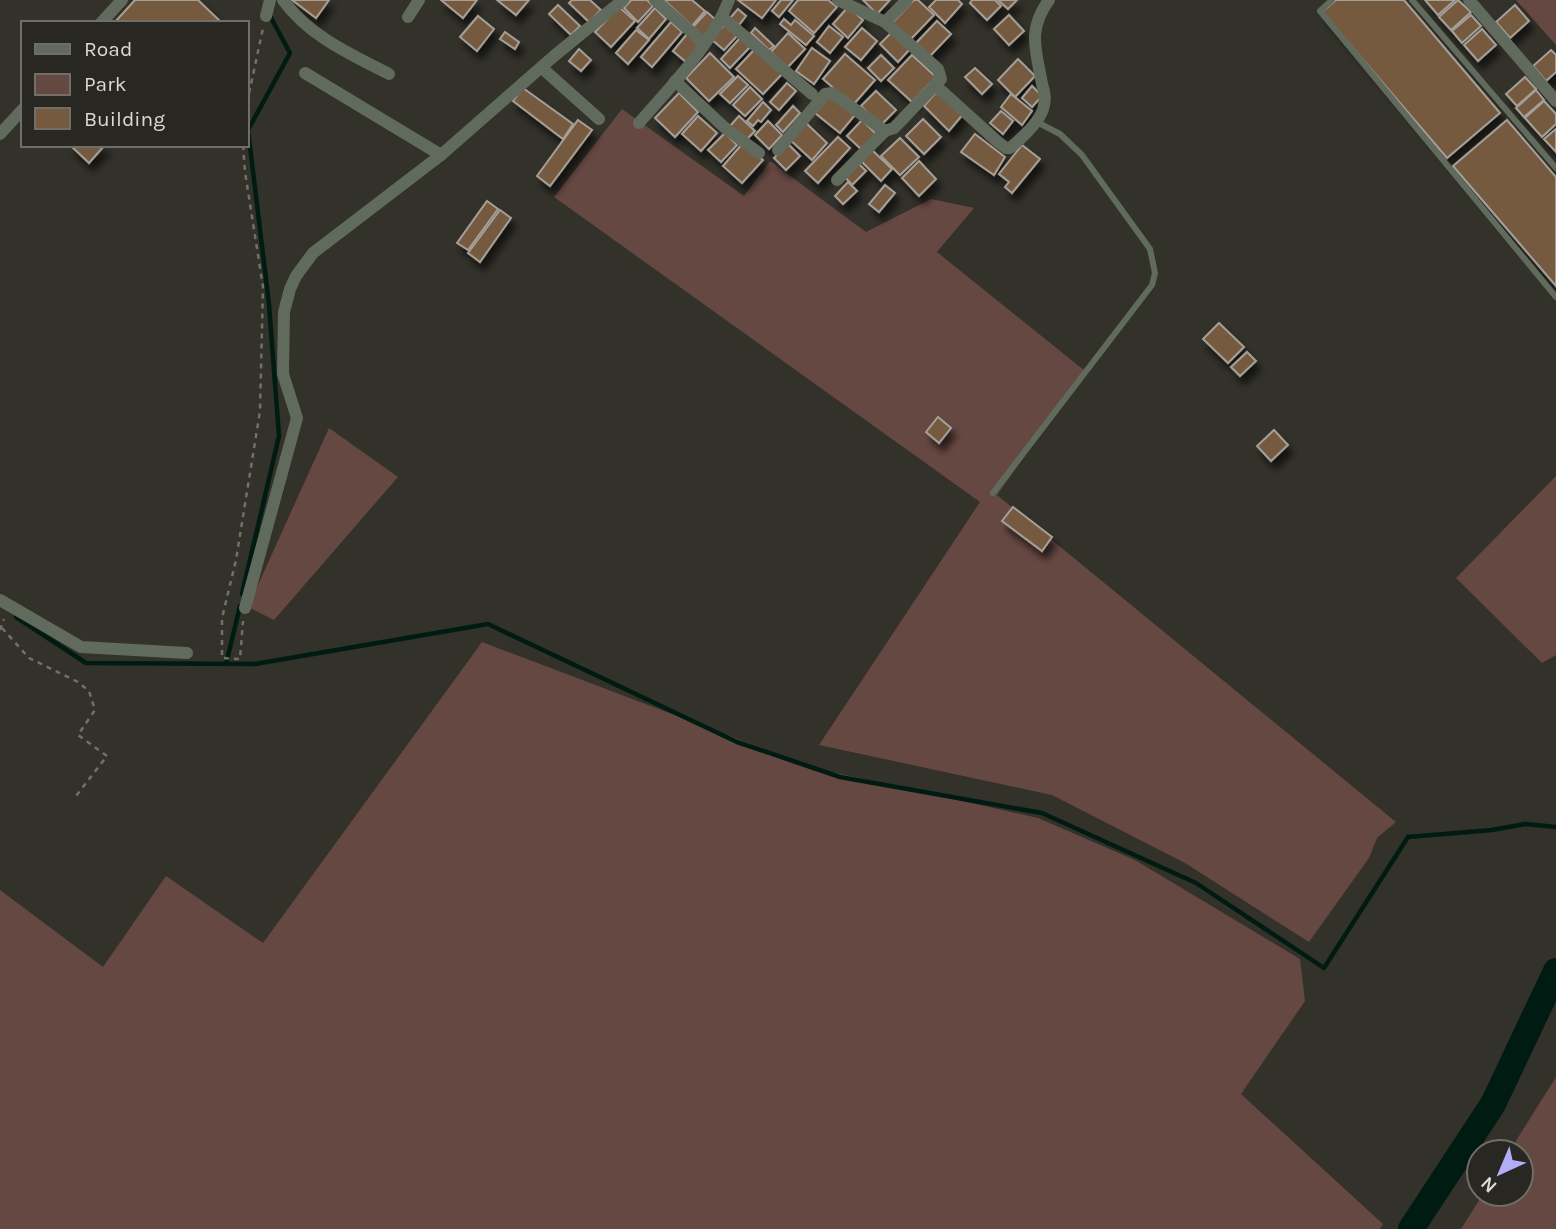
<svg xmlns="http://www.w3.org/2000/svg" width="1556" height="1229" viewBox="0 0 1556 1229" font-family="Karla,sans-serif">
  <style>
    .green { fill: #664842 }
    .lines { fill: none; stroke-linecap: round; stroke-linejoin: round }
    .stream { stroke: #001b12; stroke-width: 4.5 }
    .river { stroke: #001b12; stroke-width: 26 }
    .building { fill: #755a3f; stroke: #a59f98; stroke-width: 2; filter: url(#shadow) }
    .path { stroke: #71706a; stroke-width: 2.5; stroke-dasharray: 5 5; stroke-linecap: butt }
    .service { stroke: #616b5d; stroke-width: 6 }
    .minor { stroke: #616b5d; stroke-width: 12 }
  </style>
  <defs>
    <filter id="shadow"><feDropShadow dx="4.5" dy="8" stdDeviation="3.5" flood-color="#0009"/></filter>
  </defs>
  <rect width="100%" height="100%" fill="#32312a"/>
  <g class="green">
    <path d="M1516 0H1556V45Z"/>
    <path d="M622 109 744 196 770 161 866 232 931 199 974 208 937 252 1085 371 997 495 1396 822 1377 838 1369 858 1309 942 1185 863 1052 795 819 745 980 502 554 197Z"/>
    <path d="M329 428 398 477 274 620 248 607Z"/>
    <path d="M1556 476V655L1542 663 1456 578Z"/>
    <path d="M482 642 814 768 1038 818 1135 860 1300 959 1305 1001 1241 1094 1383 1224 1380 1229H0V890L103 967 166 876 263 943Z"/>
    <path d="M1556 1077V1229H1461L1483 1194H1521V1152H1509Z"/>
  </g>
  <g class="lines">
    <g class="stream">
      <path d="M242 594 279 436 269 304 248 130 290 53 270 16"/>
      <path d="M16 617 86 663 255 664 488 624 737 742 840 777 1042 813 1196 883 1324 968 1408 837 1492 830 1525 824 1556 827"/>
      <path d="M226 664 240 606"/>
    </g>
    <path class="river" d="M1411 1229 1493 1104 1556 971"/>
  </g>
  <g class="building">
    <path d="M135 0H198L221 22 114 23Z"/>
    <path d="M292 0H329L316 18Z"/>
    <path d="M441 0H477L463 18Z"/>
    <path d="M497 0H529L516 15Z"/>
    <path d="M572 0H590L601 10 589 22 569 3Z"/>
    <path d="M631 0H647L653 6 638 22 624 8Z"/>
    <path d="M664 0H692L705 11 692 26Z"/>
    <path d="M738 0H776L762 18Z"/>
    <path d="M781 0H793L779 17 772 11Z"/>
    <path d="M798 0H828L837 7 814 33 789 11Z"/>
    <path d="M863 0H890L877 14Z"/>
    <path d="M914 0H918L934 15 909 41 891 24Z"/>
    <path d="M936 0H958L962 4 945 23 929 7Z"/>
    <path d="M972 0H995L1001 6 987 20 970 3Z"/>
    <path d="M998 0H1017L1008 9Z"/>
    <path d="M1336 0H1404L1500 113 1447 158 1322 12Z"/>
    <path d="M1425 0H1455L1438 15Z"/>
    <path d="M1458 0 1471 12 1451 30 1439 17Z"/>
    <path d="M558 5 580 26 571 35 549 14Z"/>
    <path d="M1515 5 1529 21 1510 38 1496 22Z"/>
    <path d="M619 7 635 21 611 47 595 32Z"/>
    <path d="M848 7 863 20 848 38 833 24Z"/>
    <path d="M655 8 666 19 649 39 637 28Z"/>
    <path d="M738 9 746 16 739 25 730 18Z"/>
    <path d="M707 12 717 21 703 37 692 28Z"/>
    <path d="M1009 15 1024 31 1009 45 994 29Z"/>
    <path d="M1471 15 1481 26 1462 43 1452 31Z"/>
    <path d="M478 16 494 29 477 51 460 37Z"/>
    <path d="M784 19 791 25 795 20 814 36 806 45 780 24Z"/>
    <path d="M937 21 951 34 930 56 916 43Z"/>
    <path d="M671 22 682 32 652 67 641 57Z"/>
    <path d="M724 25 737 36 724 50 711 39Z"/>
    <path d="M829 26 843 37 830 53 817 42Z"/>
    <path d="M755 28 774 46 769 50 751 33Z"/>
    <path d="M862 28 877 41 861 60 845 47Z"/>
    <path d="M1482 29 1496 45 1478 61 1464 45Z"/>
    <path d="M636 30 649 40 628 64 616 53Z"/>
    <path d="M894 30 911 48 898 62 880 44Z"/>
    <path d="M505 32 519 42 515 49 500 39Z"/>
    <path d="M788 33 805 49 787 68 771 52Z"/>
    <path d="M687 34 700 46 686 62 673 51Z"/>
    <path d="M740 38 750 47 730 68 721 59Z"/>
    <path d="M812 48 830 61 814 84 796 71Z"/>
    <path d="M579 49 591 60 581 71 569 61Z"/>
    <path d="M755 49 783 73 763 94 736 69Z"/>
    <path d="M1551 50 1556 55V72L1546 81 1533 66Z"/>
    <path d="M710 53 734 77 709 101 686 78Z"/>
    <path d="M845 54 875 80 853 105 823 79Z"/>
    <path d="M881 55 894 68 881 81 868 68Z"/>
    <path d="M912 55 936 77 912 102 888 80Z"/>
    <path d="M1018 59 1035 76 1015 97 998 80Z"/>
    <path d="M975 68 992 84 982 94 965 77Z"/>
    <path d="M738 76 748 85 730 103 720 94Z"/>
    <path d="M1525 77 1536 89 1517 106 1506 94Z"/>
    <path d="M787 83 796 91 779 110 770 102Z"/>
    <path d="M1032 86 1042 96 1032 107 1022 98Z"/>
    <path d="M750 87 762 99 745 116 733 105Z"/>
    <path d="M523 88 573 124 563 139 513 101Z"/>
    <path d="M938 90 964 113 949 131 924 106Z"/>
    <path d="M1536 90 1544 100 1524 117 1516 108Z"/>
    <path d="M876 91 896 110 880 126 861 106Z"/>
    <path d="M679 93 698 112 675 137 655 118Z"/>
    <path d="M1011 94 1032 111 1022 125 1001 107Z"/>
    <path d="M830 95 855 115 840 133 815 113Z"/>
    <path d="M1544 101 1556 114V124L1542 137 1525 118Z"/>
    <path d="M763 102 771 110 761 122 758 120 753 126 747 121Z"/>
    <path d="M793 106 800 113 783 132 776 125Z"/>
    <path d="M1001 111 1013 121 1003 134 990 123Z"/>
    <path d="M698 116 717 133 701 151 682 134Z"/>
    <path d="M739 116 755 131 745 141 730 126Z"/>
    <path d="M923 119 941 137 924 154 906 136Z"/>
    <path d="M578 120 592 130 550 186 537 176Z"/>
    <path d="M862 120 877 135 862 150 847 136Z"/>
    <path d="M1507 120 1556 177V286L1453 166Z"/>
    <path d="M768 121 782 135 769 149 755 135Z"/>
    <path d="M804 121 827 143 812 160 788 138Z"/>
    <path d="M1556 129V152L1544 139Z"/>
    <path d="M725 133 737 145 721 162 708 150Z"/>
    <path d="M975 134 1005 157 994 175 961 152Z"/>
    <path d="M838 137 850 148 818 183 805 171Z"/>
    <path d="M900 138 919 157 900 175 881 156Z"/>
    <path d="M743 143 763 160 742 183 723 166Z"/>
    <path d="M788 144 800 156 786 170 774 158Z"/>
    <path d="M70 145H105L89 163Z"/>
    <path d="M1022 145 1040 159 1012 193 1005 187 1009 182 999 174Z"/>
    <path d="M871 149 892 169 881 181 860 160Z"/>
    <path d="M919 161 936 179 919 196 902 178Z"/>
    <path d="M859 164 866 171 852 185 845 177Z"/>
    <path d="M848 182 857 191 843 204 835 196Z"/>
    <path d="M885 185 895 193 879 212 869 204Z"/>
    <path d="M487 201 498 209 468 250 457 243Z"/>
    <path d="M500 210 511 218 480 262 468 253Z"/>
    <path d="M1219 323 1244 347 1228 363 1203 339Z"/>
    <path d="M1247 352 1256 361 1240 376 1231 367Z"/>
    <path d="M938 417 951 428 939 443 926 432Z"/>
    <path d="M1274 430 1288 445 1271 461 1257 446Z"/>
    <path d="M1013 507 1052 537 1042 551 1002 521Z"/>
  </g>
  <g class="lines">
    <g class="path">
      <path d="M247 103 263 28"/>
      <path d="M243 145 245 172 263 287 260 411 236 560 222 618V658L240 659 243 621"/>
      <path d="M2 628 29 658 78 682 89 691 95 710 78 735 107 756 76 796"/>
      <path d="M0 630 4 619"/>
    </g>
    <g class="service">
      <path d="M1332 0 1320 11 1556 297"/>
      <path d="M1412 0 1556 168"/>
      <path d="M993 493 1152 285 1155 273 1150 249 1082 155 1060 134 1037 122"/>
    </g>
    <g class="minor">
      <path d="M283 0C309 36 350 54 389 74"/>
      <path d="M655 0 704 43"/>
      <path d="M1469 0 1556 101"/>
      <path d="M266 16 270 0"/>
      <path d="M408 17 419 0"/>
      <path d="M722 17 812 94"/>
      <path d="M885 22 907 0"/>
      <path d="M101 23 122 0"/>
      <path d="M542 68 599 119"/>
      <path d="M305 73 441 155"/>
      <path d="M675 81 724 127 759 153"/>
      <path d="M935 85 998 142 1006 148H1010C1022 138 1042 120 1044 105 1046 98 1044 91 1042 84 1036 50 1027 30 1049 0"/>
      <path d="M639 123C670 87 712 45 729 0"/>
      <path d="M0 134 23 109"/>
      <path d="M778 150 825 94 832 93 885 131 894 128 941 79 938 69 885 22 838 0"/>
      <path d="M837 180 885 131"/>
      <path d="M0 600 81 647 187 653"/>
      <path d="M245 608 297 418 283 374 284 312 290 289 296 276 313 253 441 155 554 56 623 0"/>
    </g>
  </g>
  <rect x="21" y="21" width="228" height="126" fill="#282721" stroke="#6f6e69" stroke-width="2"/>
  <rect x="35" y="44" width="35" height="10" fill="#616b5d" stroke="#6f6e69" stroke-width="2"/>
  <text x="84" y="56" font-size="21" fill="#dad9d5">Road</text>
  <rect x="35" y="74" width="35" height="21" fill="#664842" stroke="#6f6e69" stroke-width="2"/>
  <text x="84" y="91" font-size="21" fill="#dad9d5">Park</text>
  <rect x="35" y="108" width="35" height="21" fill="#755a3f" stroke="#6f6e69" stroke-width="2"/>
  <text x="84" y="126" font-size="21" fill="#dad9d5">Building</text>
  <g transform="translate(1500 1173) rotate(224)"><circle r="33" fill="#282721" stroke="#6f6e69" stroke-width="2"/>
  <path d="M0-5L12 26L0 18L-12 26Z" fill="#b3adf9"/>
  <text y="-10" font-size="19" font-weight="bold" text-anchor="middle" fill="#dad9d5">N</text>
  </g>
</svg>
